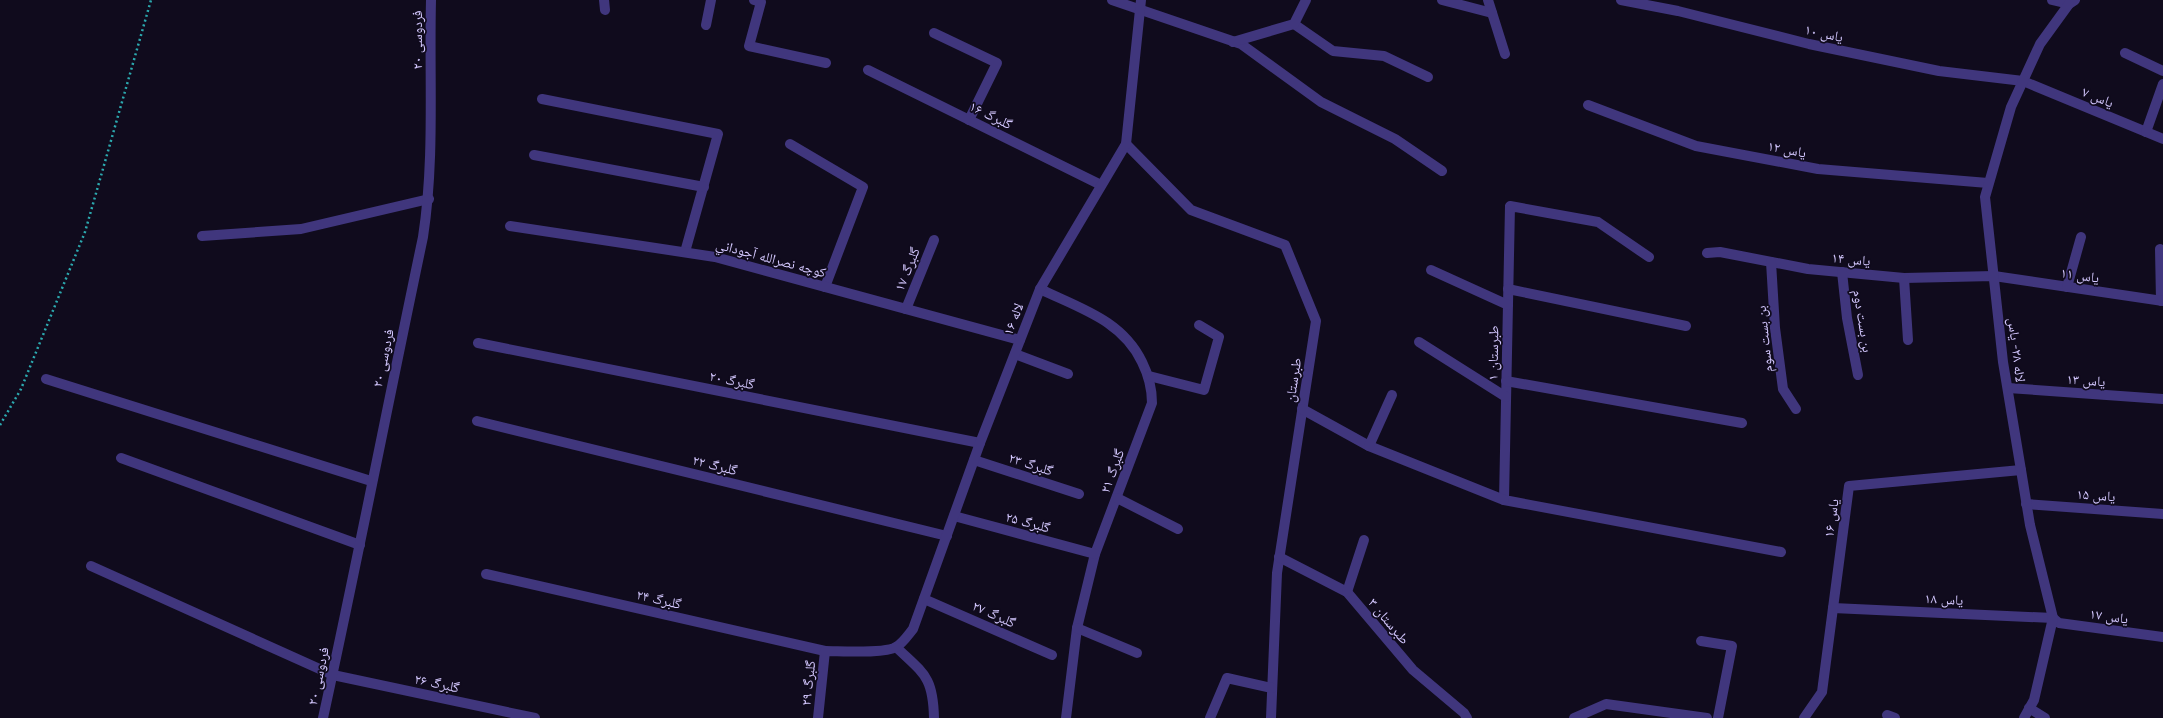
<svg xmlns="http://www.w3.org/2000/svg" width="2163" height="718" viewBox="0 0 2163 718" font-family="Quicksand,'Noto Naskh Arabic',sans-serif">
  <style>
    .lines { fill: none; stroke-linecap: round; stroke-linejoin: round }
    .path { stroke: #2ca9af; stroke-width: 2.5; stroke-dasharray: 2 3; stroke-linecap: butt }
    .minor { stroke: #40367d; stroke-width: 10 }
    .labels { text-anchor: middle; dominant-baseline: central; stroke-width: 3.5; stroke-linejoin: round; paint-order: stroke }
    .street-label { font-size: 14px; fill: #d4c8ff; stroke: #100b1d }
  </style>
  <rect width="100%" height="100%" fill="#100b1d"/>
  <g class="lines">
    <path class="path" d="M0 425 21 389 85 232 151 0"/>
    <g class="minor">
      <path d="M604 0 605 10"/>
      <path d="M754 0 761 2 749 46 826 63"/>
      <path d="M1112 0 1241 44 1321 102 1395 139 1442 171"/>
      <path d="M1442 0 1492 13"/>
      <path d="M1488 0 1505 54"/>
      <path d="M1621 0 1678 11 1809 44 1939 71 2023 81 2163 139"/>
      <path d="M2052 0 2069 4"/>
      <path d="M1294 24 1333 51 1384 56 1428 77"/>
      <path d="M706 25 711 0"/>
      <path d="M934 33 997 63 969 120"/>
      <path d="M1233 42 1294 24 1306 0"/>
      <path d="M2125 53 2163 71"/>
      <path d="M868 70 1101 185"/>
      <path d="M542 99 718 134 685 252"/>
      <path d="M1588 105 1696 146 1818 169 1988 183"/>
      <path d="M2146 132 2163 84"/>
      <path d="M790 144 863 187 825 287"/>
      <path d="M1126 144 1191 210 1285 245 1316 321 1277 573 1271 718"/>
      <path d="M534 155 704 187"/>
      <path d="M510 226 715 257 1020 340"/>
      <path d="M202 236 301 229 429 199"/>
      <path d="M2160 249 2161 301"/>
      <path d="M1707 253 1720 252 1808 269 1904 278 1994 276 2163 301"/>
      <path d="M1649 257 1598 222 1510 206 1504 500 1781 552"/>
      <path d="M1771 262 1775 328 1783 389 1796 409"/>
      <path d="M1431 270 1508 305"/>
      <path d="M1842 272 1847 318 1858 375"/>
      <path d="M1904 278 1908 340"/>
      <path d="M2067 287 2081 237"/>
      <path d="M1040 289C1079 308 1122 320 1142 362 1149 376 1152 387 1152 403L1095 554 1077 628 1066 718"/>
      <path d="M1508 289 1686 326"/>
      <path d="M906 309 934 240"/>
      <path d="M1419 342 1506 397"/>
      <path d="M478 343 980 443"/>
      <path d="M1015 354 1068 374"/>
      <path d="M1149 376 1204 390 1219 337 1199 325"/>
      <path d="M46 379 371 481"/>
      <path d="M1506 381 1742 423"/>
      <path d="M2008 388 2163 399"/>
      <path d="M1302 409 1369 446 1504 500"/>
      <path d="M477 421 947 536"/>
      <path d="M1369 446 1392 395"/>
      <path d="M121 458 360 545"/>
      <path d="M974 460 1079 494"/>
      <path d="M1117 498 1178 529"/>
      <path d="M2026 504 2163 514"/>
      <path d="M954 516 1095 554"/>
      <path d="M1279 557 1347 592 1413 670 1464 713 1467 718"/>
      <path d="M91 566 333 675 535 718"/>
      <path d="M486 574 825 651"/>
      <path d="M1347 592 1364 540"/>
      <path d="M924 599 1052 655"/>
      <path d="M1833 608 2053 618 2059 623 2163 637"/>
      <path d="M1077 628 1137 653"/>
      <path d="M1701 641 1732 646 1718 718"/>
      <path d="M896 647C924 674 933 676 934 718"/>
      <path d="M2029 708 2045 718"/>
      <path d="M1887 715 1895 718"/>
      <path d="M323 718C358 558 389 398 423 237 435 159 429 79 431 0"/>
      <path d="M818 718 825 651C841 651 884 654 896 647 903 643 908 635 913 629L980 443 1040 289 1126 144 1141 0"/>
      <path d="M1210 718 1227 678 1272 688"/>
      <path d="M1574 718 1606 704 1707 718"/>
      <path d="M1804 718 1822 692 1849 486 2021 470"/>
      <path d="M2024 718 2034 700 2053 618 2030 525 2021 470 2003 362 1985 197 2011 107 2040 44 2069 4 2075 0"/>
    </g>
  </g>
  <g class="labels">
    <g class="street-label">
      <text transform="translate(1824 33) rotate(12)">یاس ۱۰</text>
      <text transform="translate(417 40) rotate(-90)">فردوسی ۲۰</text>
      <text transform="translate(2098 97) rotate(22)">یاس ۷</text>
      <text transform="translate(991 115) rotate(26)">گلبرگ ۱۶</text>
      <text transform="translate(1787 149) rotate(11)">یاس ۱۲</text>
      <text transform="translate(771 258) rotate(15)">كوچه نصرالله آجوداني</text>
      <text transform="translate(1851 259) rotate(5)">یاس ۱۴</text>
      <text transform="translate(907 269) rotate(-68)">گلبرگ ۱۷</text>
      <text transform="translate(2080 275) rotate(8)">یاس ۱۱</text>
      <text transform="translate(1013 319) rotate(-69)">لاله ۱۶</text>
      <text transform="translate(1863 321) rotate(81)">بن بست دوم</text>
      <text transform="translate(1764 339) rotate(-96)">بن بست سوم</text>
      <text transform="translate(2017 350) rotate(83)">لاله ۲۸- یاس</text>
      <text transform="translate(1493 353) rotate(-89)">طبرستان ۱</text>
      <text transform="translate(383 358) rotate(-78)">فردوسی ۲۰</text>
      <text transform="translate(732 380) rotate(11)">گلبرگ ۲۰</text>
      <text transform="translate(1293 380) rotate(-81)">طبرستان</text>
      <text transform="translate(2086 380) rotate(4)">یاس ۱۳</text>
      <text transform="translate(1031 464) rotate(18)">گلبرگ ۲۳</text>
      <text transform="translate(715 465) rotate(14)">گلبرگ ۲۲</text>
      <text transform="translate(1112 471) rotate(-70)">گلبرگ ۲۱</text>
      <text transform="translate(2096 495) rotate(4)">یاس ۱۵</text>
      <text transform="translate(1831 518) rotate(-82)">یاس ۱۶</text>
      <text transform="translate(1028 522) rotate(15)">گلبرگ ۲۵</text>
      <text transform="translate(659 599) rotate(13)">گلبرگ ۲۴</text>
      <text transform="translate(1944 599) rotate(3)">یاس ۱۸</text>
      <text transform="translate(994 614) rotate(24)">گلبرگ ۲۷</text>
      <text transform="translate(2109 616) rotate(8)">یاس ۱۷</text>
      <text transform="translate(1389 621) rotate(50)">طبرستان ۳</text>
      <text transform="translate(318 676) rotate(-78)">فردوسی ۲۰</text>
      <text transform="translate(437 683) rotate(12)">گلبرگ ۲۶</text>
      <text transform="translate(808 683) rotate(-84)">گلبرگ ۲۹</text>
    </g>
  </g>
</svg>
